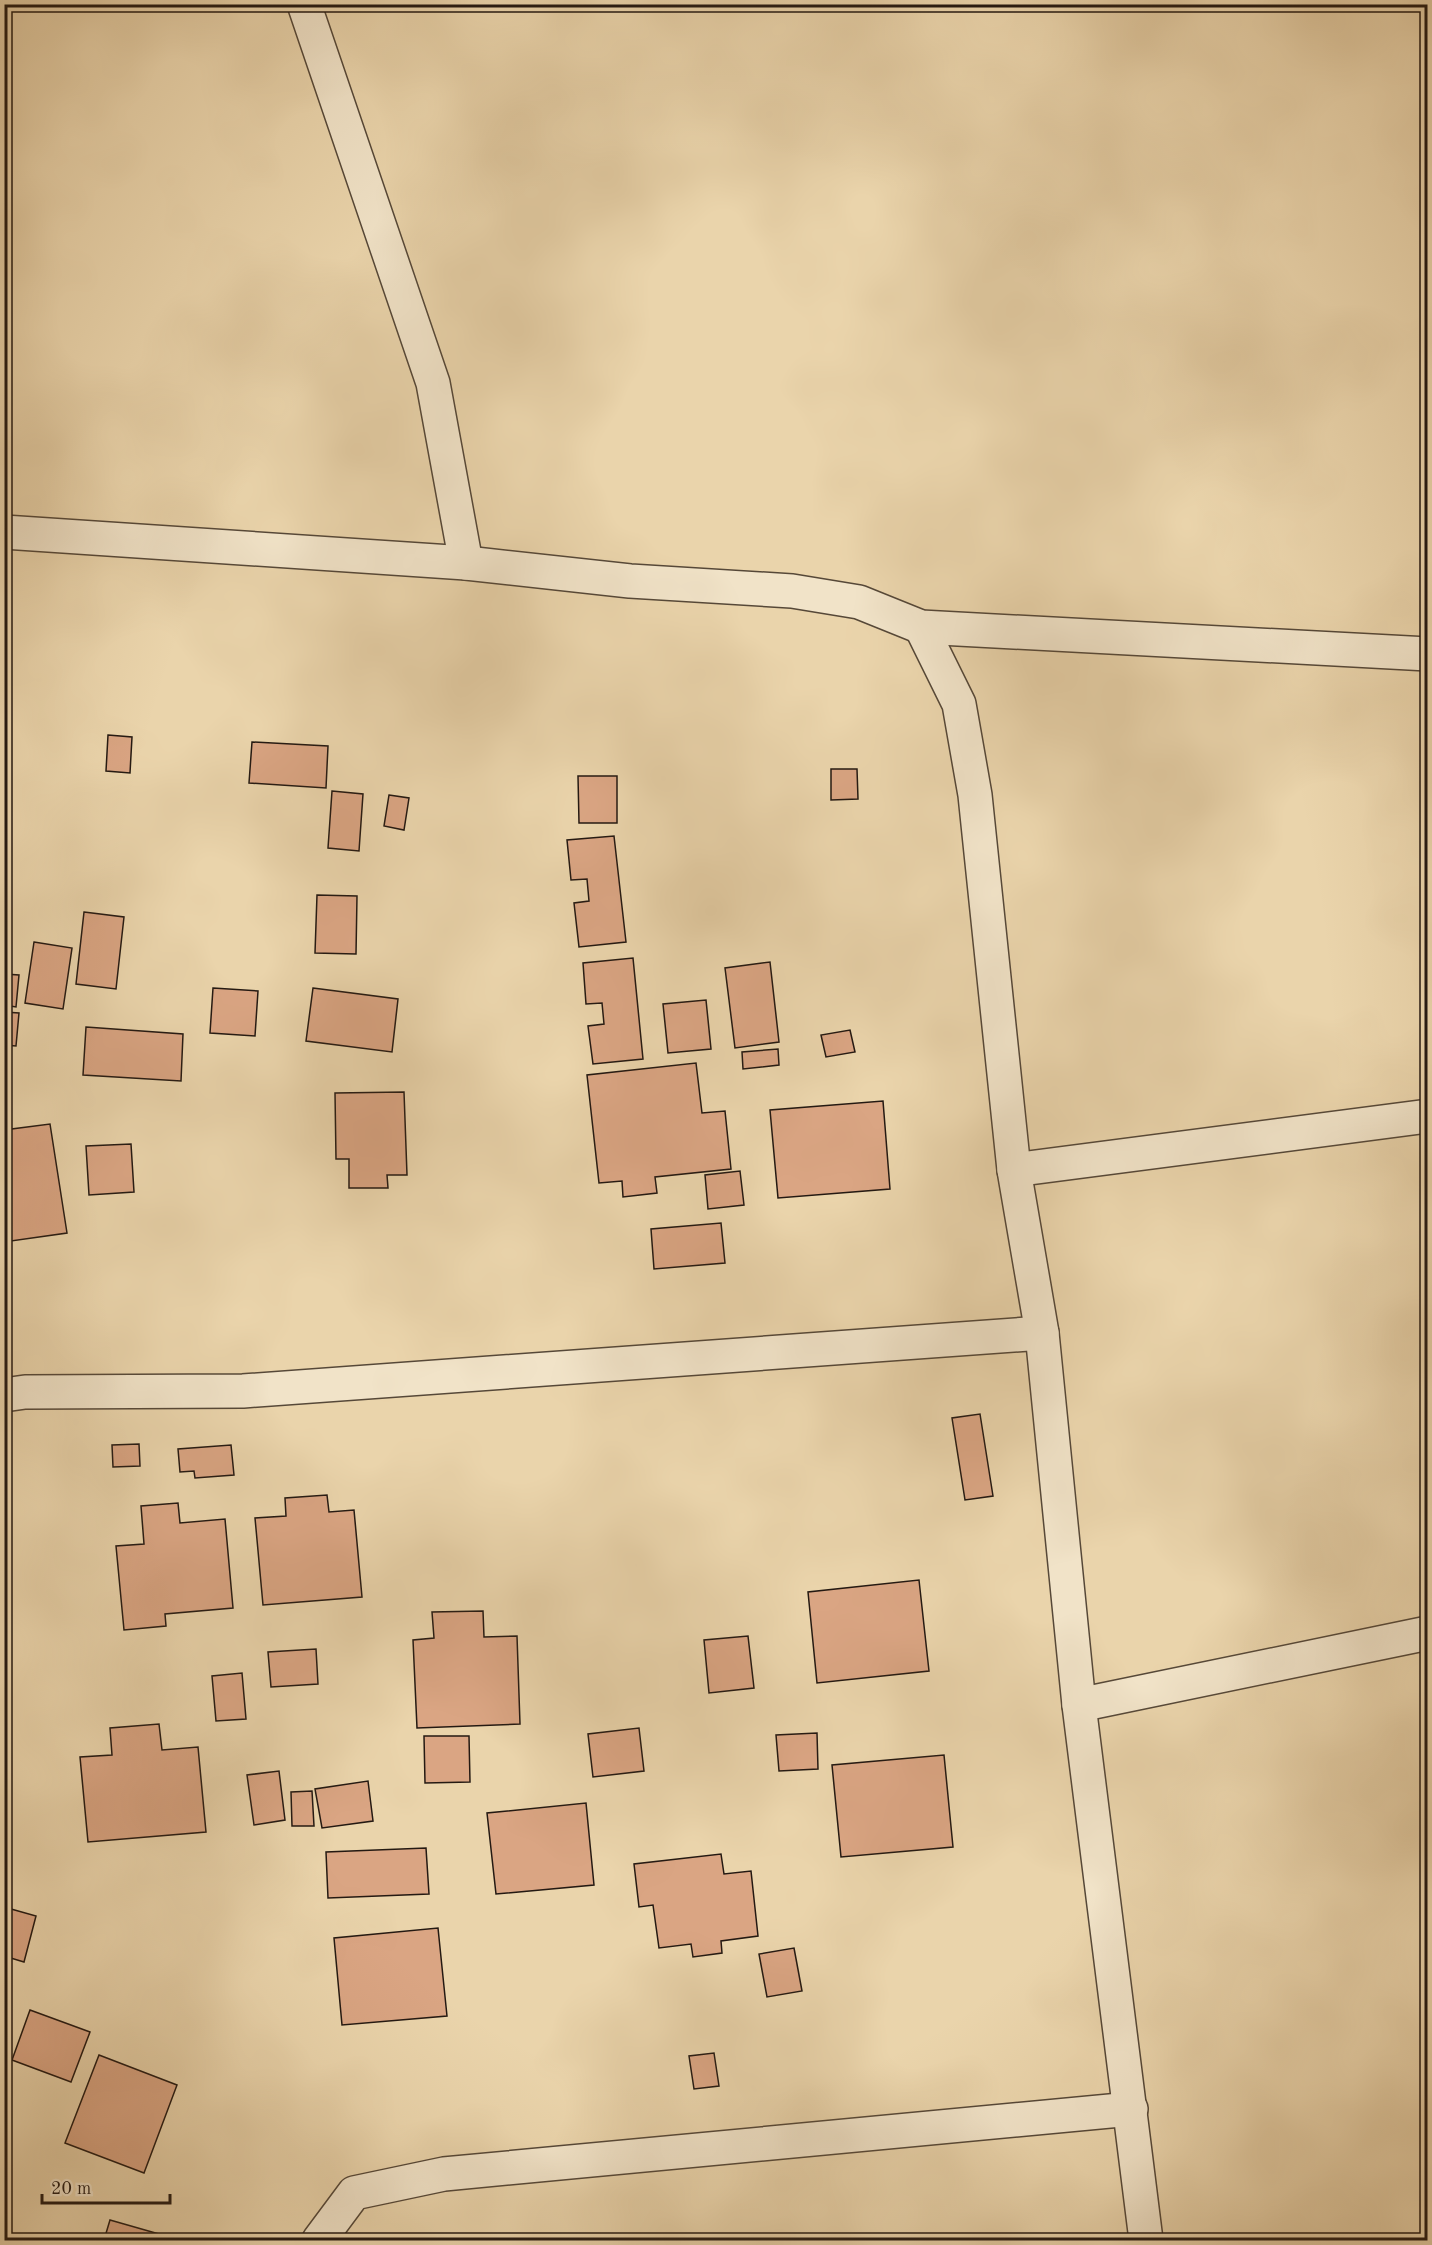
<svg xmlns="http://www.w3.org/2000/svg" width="1432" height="2245" viewBox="0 0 1432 2245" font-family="'Old Standard TT',serif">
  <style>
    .building { fill: #daa583; stroke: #241912; stroke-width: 1.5 }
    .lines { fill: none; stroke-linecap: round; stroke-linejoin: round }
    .minor-casing { stroke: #564838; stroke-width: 36 }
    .minor { stroke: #f1e3c8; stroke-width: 33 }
  </style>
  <rect width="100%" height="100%" fill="#ead4ab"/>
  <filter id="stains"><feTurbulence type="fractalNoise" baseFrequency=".00333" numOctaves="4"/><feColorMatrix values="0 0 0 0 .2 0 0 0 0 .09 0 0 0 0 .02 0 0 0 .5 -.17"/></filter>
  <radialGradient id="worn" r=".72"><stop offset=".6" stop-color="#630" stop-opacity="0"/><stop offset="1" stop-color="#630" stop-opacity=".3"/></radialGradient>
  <g class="building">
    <path d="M108 735 132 737 130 773 106 771Z"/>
    <path d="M252 742 328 746 326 788 249 783Z"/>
    <path d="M831 769H857L858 799 831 800Z"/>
    <path d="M578 776H617V823H579Z"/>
    <path d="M332 791 363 794 359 851 328 848Z"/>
    <path d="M389 795 409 798 404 830 384 826Z"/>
    <path d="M614 836 626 942 579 947 574 903 589 901 587 879 571 880 567 840Z"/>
    <path d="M317 895 357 896 356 954 315 953Z"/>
    <path d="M84 912 124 917 116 989 76 984Z"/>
    <path d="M34 942 72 948 63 1009 25 1003Z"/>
    <path d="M633 958 643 1059 593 1064 588 1026 604 1024 602 1003 586 1004 583 963Z"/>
    <path d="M770 962 779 1042 735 1048 725 968Z"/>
    <path d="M4 974 19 975 16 1007 4 1005Z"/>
    <path d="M213 988 258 991 255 1036 210 1033Z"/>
    <path d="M313 988 398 999 392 1052 306 1041Z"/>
    <path d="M706 1000 711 1049 668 1053 663 1004Z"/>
    <path d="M4 1012 19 1013 16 1046 4 1045Z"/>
    <path d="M86 1027 183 1034 181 1081 83 1075Z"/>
    <path d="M850 1030 855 1052 826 1057 821 1035Z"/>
    <path d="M778 1049 779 1065 743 1069 742 1052Z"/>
    <path d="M696 1063 702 1113 725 1111 731 1169 655 1177 657 1193 623 1197 622 1181 599 1183 587 1075Z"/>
    <path d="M404 1092 407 1175H387L388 1188H349V1159H336L335 1093Z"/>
    <path d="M883 1101 890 1189 778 1198 770 1110Z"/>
    <path d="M50 1124 67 1233 4 1242V1130Z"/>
    <path d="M131 1144 134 1192 89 1195 86 1146Z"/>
    <path d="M740 1171 744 1205 708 1209 705 1175Z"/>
    <path d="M721 1223 725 1263 654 1269 651 1229Z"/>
    <path d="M980 1414 993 1496 965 1500 952 1418Z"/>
    <path d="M139 1444 140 1466 113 1467 112 1445Z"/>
    <path d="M231 1445 234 1475 195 1478 194 1471 180 1472 178 1449Z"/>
    <path d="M327 1495 329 1512 354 1510 362 1597 263 1605 255 1518 286 1516 285 1498Z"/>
    <path d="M178 1503 180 1523 225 1519 233 1608 165 1614 166 1626 124 1630 116 1546 144 1544 141 1506Z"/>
    <path d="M919 1580 929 1671 817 1683 808 1592Z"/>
    <path d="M483 1611 484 1637 517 1636 520 1724 417 1728 413 1640 434 1638 432 1612Z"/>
    <path d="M748 1636 754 1688 709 1693 704 1640Z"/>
    <path d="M316 1649 318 1684 271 1687 268 1652Z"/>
    <path d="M242 1673 246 1719 216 1721 212 1676Z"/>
    <path d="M159 1724 162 1750 198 1747 206 1832 88 1842 80 1757 112 1755 110 1728Z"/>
    <path d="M639 1728 644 1771 593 1777 588 1734Z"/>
    <path d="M817 1733 818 1769 779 1771 776 1735Z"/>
    <path d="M424 1736H469L470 1782 425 1783Z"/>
    <path d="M944 1755 953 1847 841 1857 832 1765Z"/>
    <path d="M279 1771 285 1820 254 1825 247 1775Z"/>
    <path d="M368 1781 373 1821 322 1828 315 1789Z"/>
    <path d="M312 1791 314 1826H292L291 1792Z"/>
    <path d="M586 1803 594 1885 496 1894 487 1813Z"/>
    <path d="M426 1848 429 1894 328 1898 326 1852Z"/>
    <path d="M721 1854 724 1874 751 1871 758 1936 721 1941 722 1953 693 1957 691 1944 659 1948 653 1905 639 1907 634 1864Z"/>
    <path d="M4 1907 36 1916 24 1962 4 1956Z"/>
    <path d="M438 1928 447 2016 342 2025 334 1938Z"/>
    <path d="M794 1948 802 1991 767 1997 759 1954Z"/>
    <path d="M30 2010 90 2032 71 2082 12 2060Z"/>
    <path d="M714 2053 719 2086 694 2089 689 2056Z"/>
    <path d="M99 2055 177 2085 144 2173 65 2143Z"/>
    <path d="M110 2220 180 2240H104Z"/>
  </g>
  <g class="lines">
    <g class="minor-casing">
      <g id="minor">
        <path d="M304 4 433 383 466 563"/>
        <path d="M4 532 466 563 630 581 792 591 859 602 921 627 1428 654"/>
        <path d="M921 627 959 704 975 795 1014 1170 1042 1333 1079 1705 1146 2240"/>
        <path d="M1014 1170 1428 1116"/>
        <path d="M4 1395 25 1392 243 1391 1042 1333"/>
        <path d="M1079 1705 1428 1633"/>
        <path d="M319 2240 354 2193 444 2174 1131 2109"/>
      </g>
    </g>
    <use href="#minor" class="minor"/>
  </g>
  <rect width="1432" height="2245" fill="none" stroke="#ead4ab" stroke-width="24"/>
  <rect x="6" y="6" width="1420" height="2233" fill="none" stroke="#241912" stroke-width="3"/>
  <rect x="12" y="12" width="1408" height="2221" fill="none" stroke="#241912" stroke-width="1.5"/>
  <path d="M42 2194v9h128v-9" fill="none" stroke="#241912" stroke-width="3"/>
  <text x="51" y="2194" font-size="18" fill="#241912" stroke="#f1e3c8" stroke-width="4.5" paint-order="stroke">20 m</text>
  <rect width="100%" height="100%" filter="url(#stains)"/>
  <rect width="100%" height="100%" fill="url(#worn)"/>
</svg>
